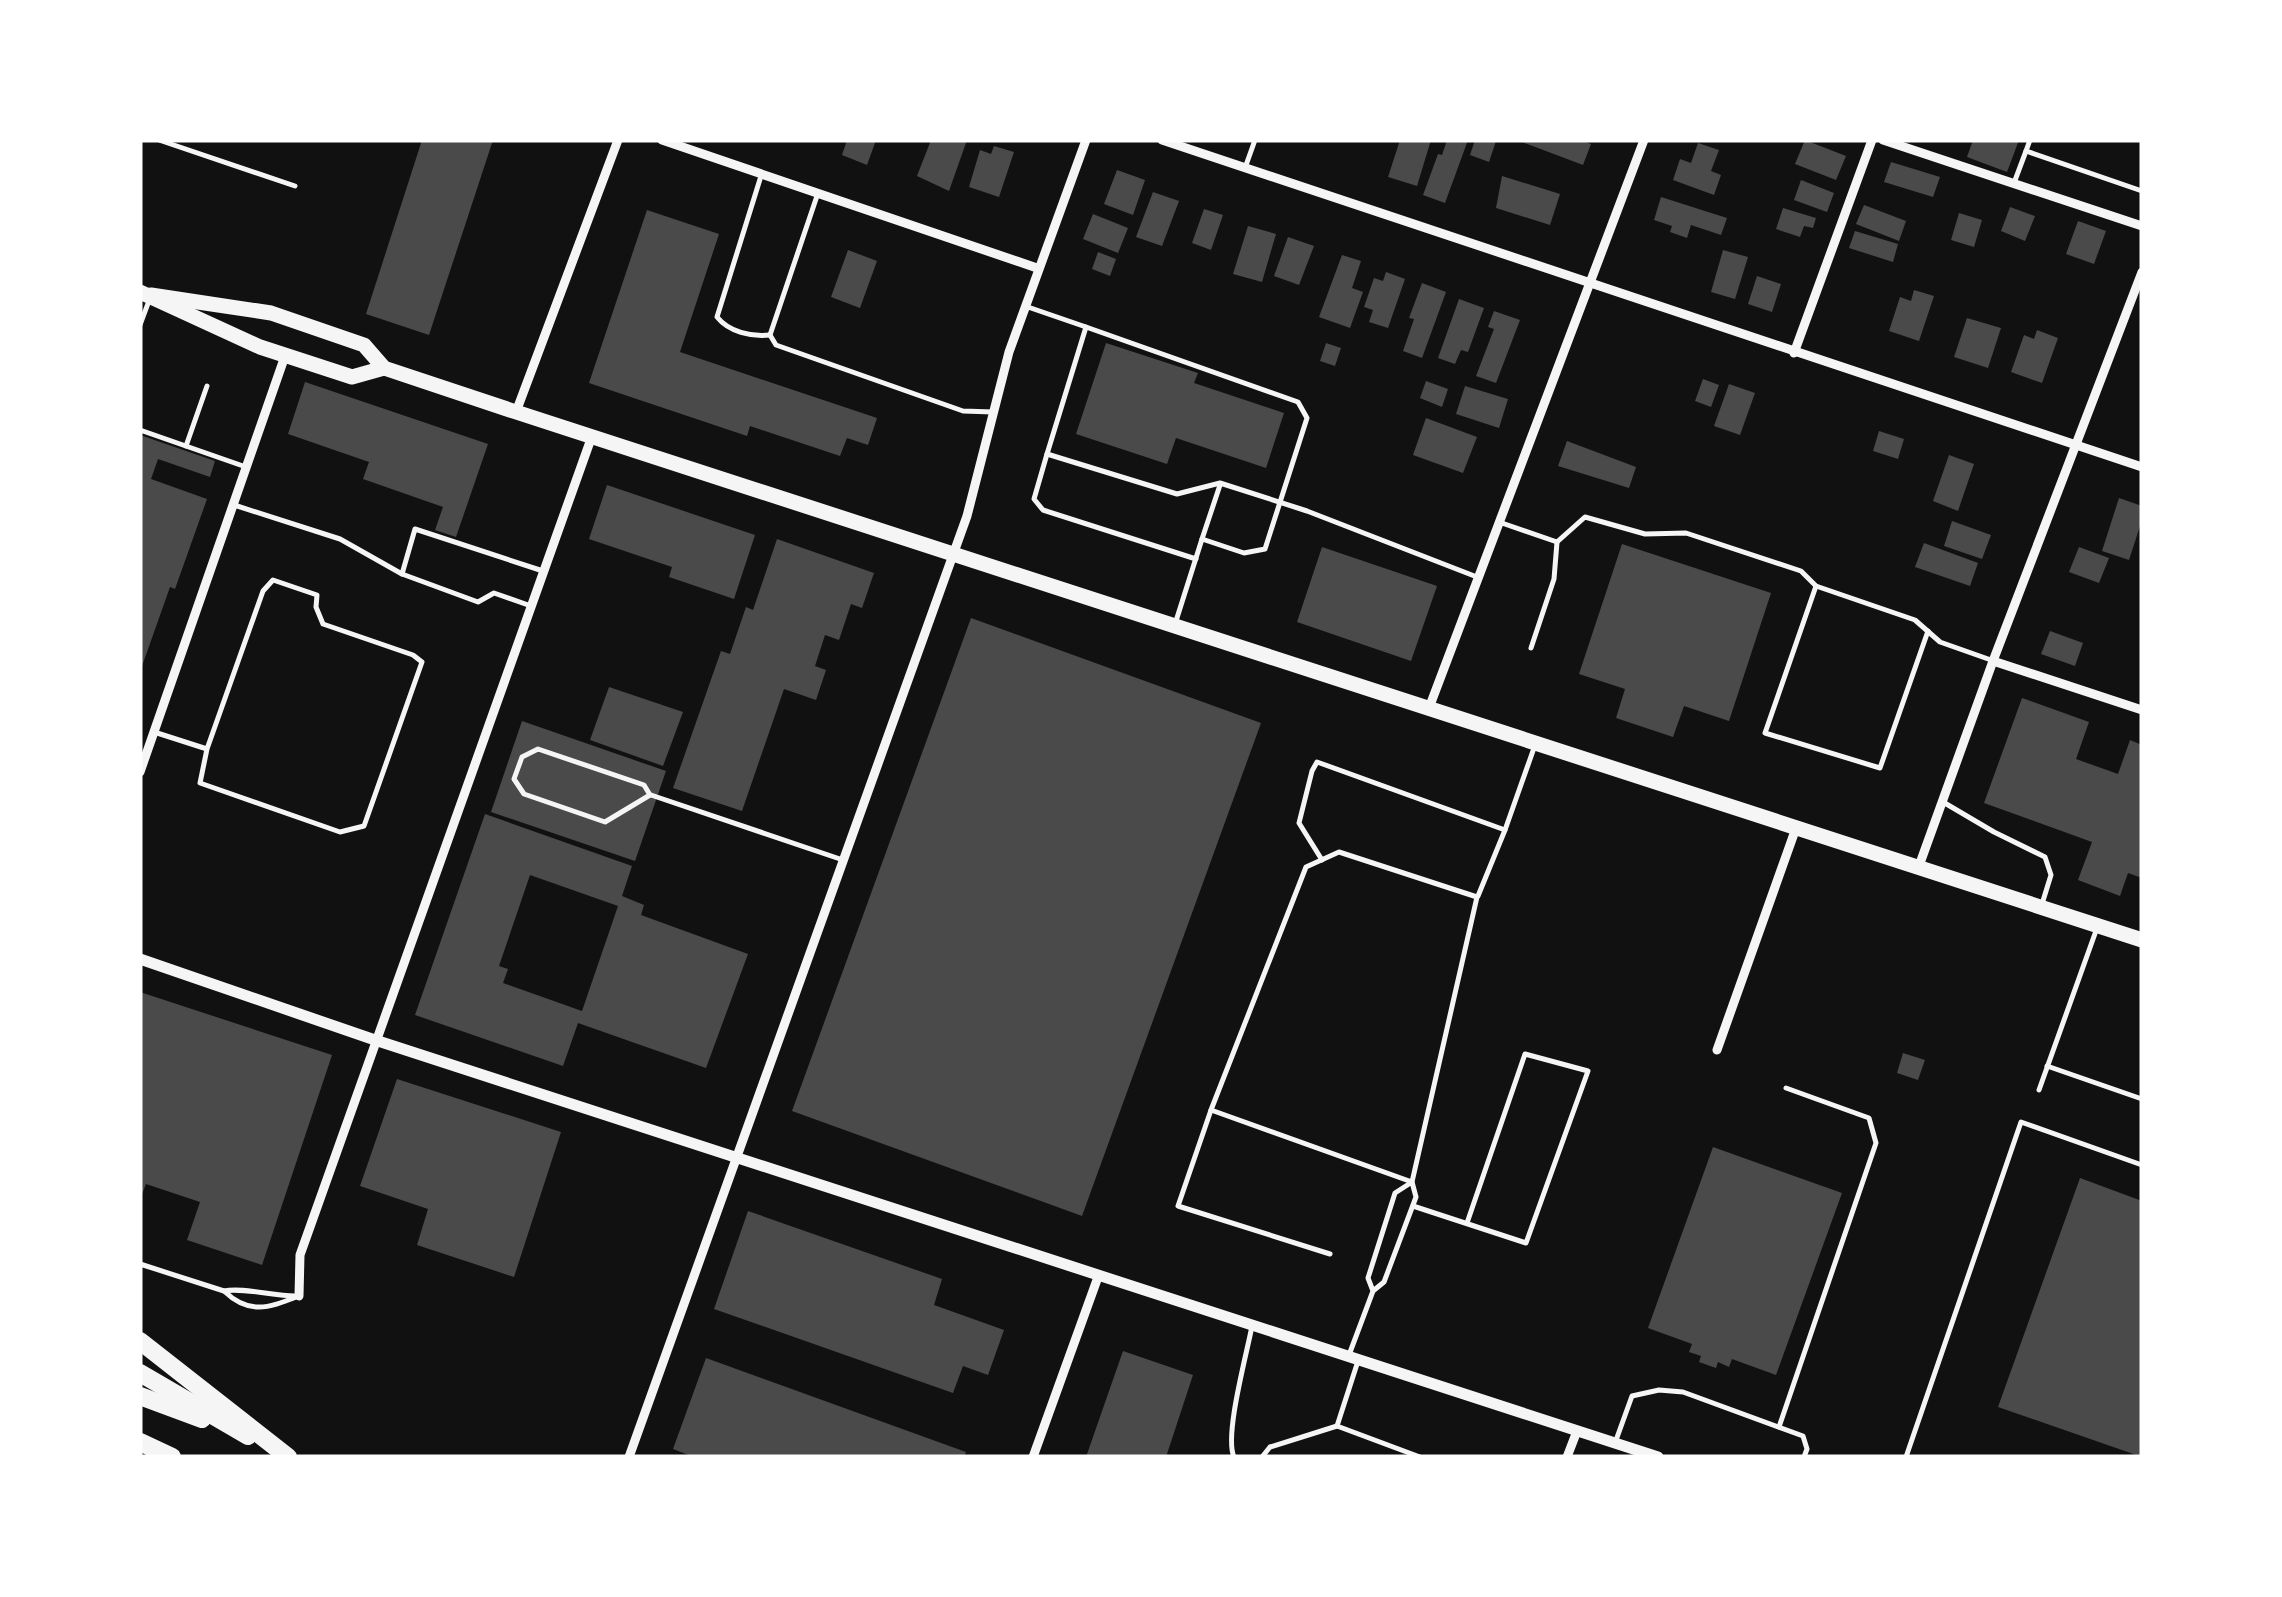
<svg xmlns="http://www.w3.org/2000/svg" width="2282" height="1597" viewBox="0 0 2282 1597" font-family="'Nunito Sans',sans-serif">
  <style>
    .building { fill: #4a4a4a; fill-rule: evenodd }
    .lines { fill: none; stroke-linecap: round; stroke-linejoin: round }
    .service { stroke: #f5f5f5; stroke-width: 5 }
    .minor { stroke: #f5f5f5; stroke-width: 9 }
    .tertiary { stroke: #f5f5f5; stroke-width: 11 }
    .primary { stroke: #f5f5f5; stroke-width: 15 }
    .motorway { stroke: #f5f5f5; stroke-width: 18 }
  </style>
  <rect width="100%" height="100%" fill="#111"/>
  <g class="building">
    <path d="M422 140H493L429 335 366 314Z"/>
    <path d="M847 140H876L867 165 842 155Z"/>
    <path d="M931 140H967L949 191 917 176Z"/>
    <path d="M1400 140H1431L1417 186 1388 177Z"/>
    <path d="M1447 140H1468L1445 203 1423 195 1438 154 1442 155Z"/>
    <path d="M1475 140 1496 141 1489 162 1470 155Z"/>
    <path d="M1517 140H1581L1591 144 1583 165Z"/>
    <path d="M1805 140 1846 156 1836 180 1795 164Z"/>
    <path d="M1973 140H2019L2007 172 1967 157Z"/>
    <path d="M1698 143 1719 150 1711 171 1721 175 1714 195 1673 180 1680 159 1691 163Z"/>
    <path d="M994 146 1014 152 999 197 969 187 980 150 991 154Z"/>
    <path d="M1891 162 1940 177 1933 197 1884 182Z"/>
    <path d="M1117 170 1145 180 1133 215 1104 204Z"/>
    <path d="M1502 176 1560 194 1550 225 1496 208Z"/>
    <path d="M1801 180 1834 193 1827 212 1794 200Z"/>
    <path d="M1153 192 1179 201 1162 246 1136 237Z"/>
    <path d="M1661 197 1727 218 1721 235 1691 225 1687 238 1670 232 1672 226 1654 220Z"/>
    <path d="M1864 205 1906 221 1899 241 1856 224Z"/>
    <path d="M2010 207 2035 216 2025 241 2001 231Z"/>
    <path d="M1783 208 1816 218 1813 228 1804 226 1800 237 1776 229Z"/>
    <path d="M1204 209 1223 215 1211 250 1192 243Z"/>
    <path d="M647 210 719 234 680 352 877 418 868 445 847 438 840 456 750 426 747 436 589 383Z"/>
    <path d="M1959 213 1982 220 1974 247 1951 240Z"/>
    <path d="M1093 214 1128 228 1118 253 1083 239Z"/>
    <path d="M2078 221 2106 231 2094 264 2066 254Z"/>
    <path d="M1248 226 1276 234 1262 282 1233 274Z"/>
    <path d="M1855 231 1898 244 1893 262 1849 248Z"/>
    <path d="M1288 237 1314 246 1299 285 1274 276Z"/>
    <path d="M848 250 877 261 860 308 831 297Z"/>
    <path d="M1723 250 1748 257 1735 299 1711 292Z"/>
    <path d="M1098 252 1116 259 1110 276 1092 269Z"/>
    <path d="M1342 255 1361 261 1352 288 1363 292 1350 328 1319 317Z"/>
    <path d="M1386 272 1405 279 1388 328 1369 322 1373 310 1364 307 1374 278 1383 281Z"/>
    <path d="M1757 276 1781 284 1772 312 1748 304Z"/>
    <path d="M1422 283 1446 292 1422 358 1403 351 1414 319 1409 318Z"/>
    <path d="M1914 290 1934 296 1919 341 1889 331 1900 297 1911 301Z"/>
    <path d="M1459 299 1484 308 1468 352 1461 350 1455 364 1438 358Z"/>
    <path d="M1494 311 1520 320 1496 383 1476 376 1494 329 1488 327Z"/>
    <path d="M1967 318 2001 328 1988 368 1954 357Z"/>
    <path d="M2037 330 2058 338 2042 383 2011 372 2024 335 2034 339Z"/>
    <path d="M1106 343 1198 373 1194 383 1284 413 1266 468 1176 438 1167 464 1076 434Z"/>
    <path d="M1326 343 1341 348 1335 366 1320 361Z"/>
    <path d="M1703 379 1719 385 1711 407 1695 401Z"/>
    <path d="M1426 381 1448 389 1442 407 1420 398Z"/>
    <path d="M305 382 488 444 456 537 435 530 443 507 363 479 369 462 288 434Z"/>
    <path d="M1729 384 1755 393 1740 435 1714 426Z"/>
    <path d="M1465 386 1508 399 1499 428 1456 414Z"/>
    <path d="M1426 418 1477 437 1463 473 1413 455Z"/>
    <path d="M1879 431 1904 439 1898 459 1873 451Z"/>
    <path d="M140 435 215 461 210 477 158 459 151 479 207 499 175 589 170 587 141 669Z"/>
    <path d="M1567 441 1636 467 1629 488 1558 466Z"/>
    <path d="M1949 455 1974 464 1958 511 1933 501Z"/>
    <path d="M607 485 755 535 734 599 669 577 672 567 589 539Z"/>
    <path d="M2119 498 2142 506V520L2129 560 2102 551Z"/>
    <path d="M1952 521 1991 535 1982 559 1944 546Z"/>
    <path d="M777 539 874 573 862 608 851 604 839 640 825 635 815 666 826 670 816 700 784 689 742 811 673 788 721 651 730 654 746 607 753 610Z"/>
    <path d="M1924 543 1978 563 1970 586 1915 567Z"/>
    <path d="M1622 544 1771 593 1729 721 1684 706 1673 737 1616 718 1625 689 1579 674Z"/>
    <path d="M1322 547 1437 586 1411 661 1297 622Z"/>
    <path d="M2079 547 2109 558 2099 583 2069 572Z"/>
    <path d="M971 618 1261 723 1082 1216 792 1111Z"/>
    <path d="M2050 631 2083 643 2075 666 2041 654Z"/>
    <path d="M609 687 683 712 663 766 590 740Z"/>
    <path d="M2022 698 2089 722 2076 759 2118 774 2130 740 2142 745V878L2128 873 2120 896 2078 880 2092 842 1984 803Z"/>
    <path d="M522 721 666 771 635 861 491 812Z"/>
    <path d="M485 814 632 866 622 896 644 905 641 915 748 954 706 1068 578 1023 563 1066 415 1015ZM530 875 618 906 582 1011 503 983 508 969 499 966Z"/>
    <path d="M140 992 332 1055 262 1265 187 1240 200 1202 146 1184 140 1199Z"/>
    <path d="M1903 1053 1925 1060 1918 1080 1897 1073Z"/>
    <path d="M397 1079 561 1132 514 1277 417 1245 428 1209 360 1186Z"/>
    <path d="M1713 1147 1842 1193 1776 1375 1732 1359 1729 1367 1718 1362 1716 1368 1699 1362 1701 1356 1689 1352 1692 1344 1648 1328Z"/>
    <path d="M2080 1178 2142 1201V1457L1998 1407Z"/>
    <path d="M748 1211 942 1279 934 1305 1004 1330 988 1375 963 1366 953 1393 714 1309Z"/>
    <path d="M1123 1351 1193 1375 1166 1457H1086Z"/>
    <path d="M706 1358 966 1452 964 1457H694L673 1449Z"/>
  </g>
  <g class="lines">
    <g class="service">
      <path d="M159 140 295 186"/>
      <path d="M2030 140 2026 151 2142 191"/>
      <path d="M1245 168 1255 140"/>
      <path d="M761 176 717 317C729 332 751 337 770 335"/>
      <path d="M2014 183 2026 151"/>
      <path d="M818 193 770 335 776 345 963 411 993 412"/>
      <path d="M1025 306 1086 327 1047 454 1177 494 1220 483 1307 511 1477 577"/>
      <path d="M140 325 150 298"/>
      <path d="M1086 327 1298 402 1307 418 1265 549 1244 553 1202 539 1176 621"/>
      <path d="M140 430 246 467"/>
      <path d="M186 446 207 386"/>
      <path d="M1047 454 1034 499 1043 510 1196 559"/>
      <path d="M234 505 340 539 402 574 478 602 494 593 531 606"/>
      <path d="M1499 522 1557 542 1585 517 1645 534 1686 533 1801 571 1816 586 1915 620 1940 642 1991 660"/>
      <path d="M1202 539 1220 485"/>
      <path d="M402 574 415 529 543 571"/>
      <path d="M1816 586 1765 733 1880 768 1928 631"/>
      <path d="M1531 648 1554 579 1557 542"/>
      <path d="M154 732 207 749 200 783 340 832 364 826 422 662 413 655 323 624 316 607 317 595 273 580 263 591 207 749"/>
      <path d="M538 749 644 785 650 795 605 822 524 794 514 779 522 757Z"/>
      <path d="M651 795 843 860"/>
      <path d="M1943 802 1994 832 2045 857 2051 875 2042 904"/>
      <path d="M1339 852 1477 897 1412 1182 1211 1110 1306 867Z"/>
      <path d="M1322 860 1299 823 1312 771 1317 762 1505 830"/>
      <path d="M1478 896 1505 830 1534 748"/>
      <path d="M2047 1066 2142 1099"/>
      <path d="M2039 1090 2097 928"/>
      <path d="M1211 1110 1178 1206 1330 1254"/>
      <path d="M1413 1206 1526 1243 1588 1071 1525 1054 1467 1223"/>
      <path d="M140 1264 224 1291C250 1316 270 1307 299 1296"/>
      <path d="M224 1291C242 1287 273 1296 295 1296"/>
      <path d="M1349 1355 1373 1291 1384 1282 1416 1197 1412 1182 1395 1193 1368 1278 1373 1291"/>
      <path d="M1358 1361 1337 1426 1420 1457"/>
      <path d="M1779 1427 1876 1143 1869 1118 1786 1088"/>
      <path d="M1615 1443 1632 1396 1659 1390 1683 1392 1803 1436 1807 1449 1804 1457"/>
      <path d="M1234 1457C1224 1436 1247 1353 1252 1326"/>
      <path d="M1262 1457 1270 1447 1337 1426"/>
      <path d="M1906 1457 2021 1122 2142 1165"/>
    </g>
    <g class="minor">
      <path d="M662 140 1037 268"/>
      <path d="M1162 140 2142 467"/>
      <path d="M1883 140 2142 226"/>
      <path d="M1794 353 1872 140"/>
      <path d="M516 412 618 140"/>
      <path d="M1993 661 2142 710"/>
      <path d="M1429 708 1644 140"/>
      <path d="M140 772 285 356"/>
      <path d="M1919 866 1993 661 2142 272"/>
      <path d="M1717 1050 1796 828"/>
      <path d="M299 1296 300 1255 592 436"/>
      <path d="M629 1457 967 516 1009 352 1086 140"/>
      <path d="M1033 1457 1098 1277"/>
      <path d="M1567 1457 1577 1431"/>
    </g>
    <path class="tertiary" d="M140 959 375 1040 1658 1457"/>
    <g class="primary">
      <path d="M140 292 260 347 352 377 384 368"/>
      <path d="M151 295 271 313 364 345 384 368 516 412 2142 940"/>
    </g>
    <g class="motorway">
      <path d="M140 1341 288 1457"/>
      <path d="M140 1373 248 1436"/>
      <path d="M140 1396 202 1419"/>
      <path d="M140 1442 172 1457"/>
    </g>
  </g>
  <rect width="2282" height="1597" fill="none" stroke="#ffffff" stroke-width="285"/>
</svg>
